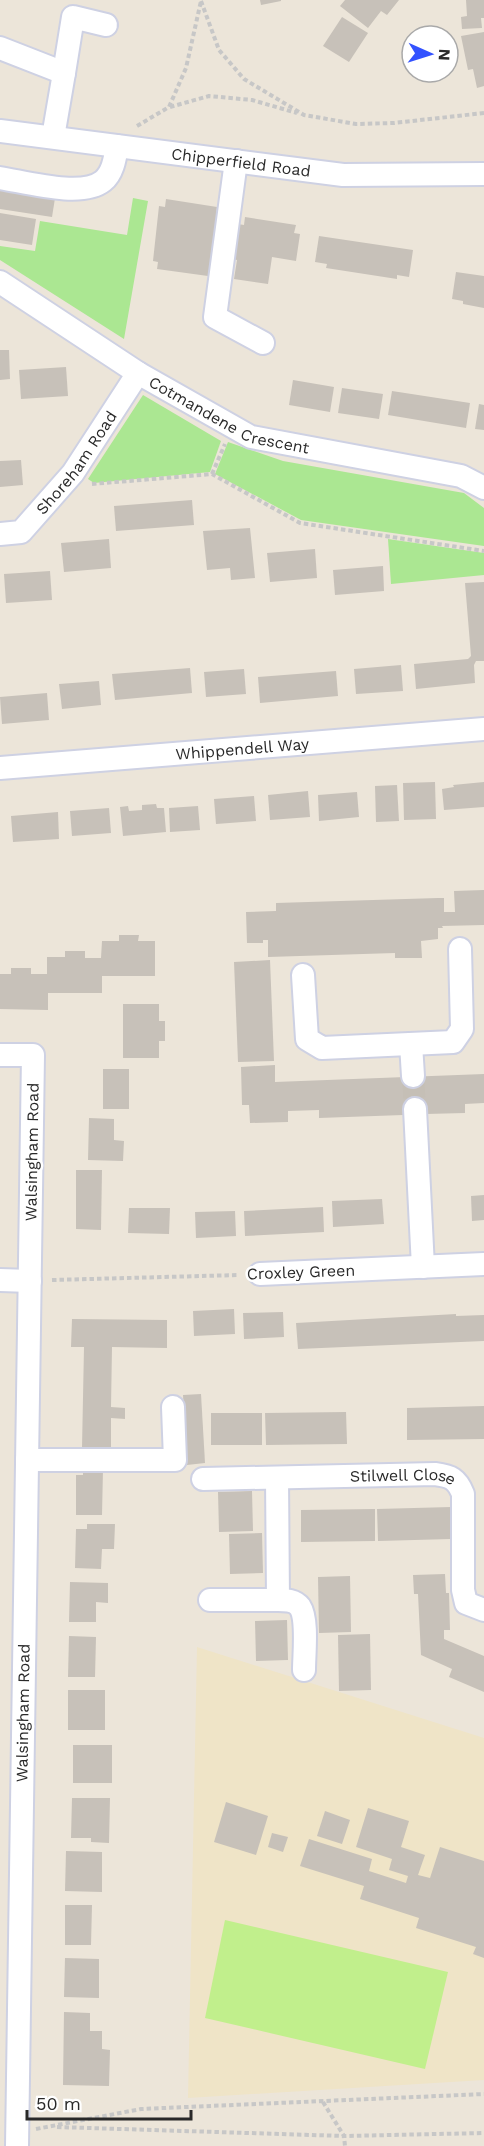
<svg xmlns="http://www.w3.org/2000/svg" width="484" height="2146" viewBox="0 0 484 2146" font-family="'Work Sans',sans-serif">
  <style>
    .education { fill: #efe4c7 }
    .green { fill: #abe792 }
    .pitch { fill: #c1ef8c }
    .building { fill: #c7c1b9 }
    .lines { fill: none; stroke-linecap: round; stroke-linejoin: round }
    .minor-tunnel { stroke: #c5bfb6; stroke-width: 22; stroke-dasharray: 22 11; stroke-linecap: butt }
    .minor-casing { stroke: #ced1e3; stroke-width: 26 }
    .path { stroke: #c7c7c7; stroke-width: 4; stroke-dasharray: 4.5 3; stroke-linecap: butt }
    .minor { stroke: #fff; stroke-width: 22 }
    .labels { text-anchor: middle; dominant-baseline: central; stroke-width: 5; stroke-linejoin: round; paint-order: stroke }
    .street-label { font-size: 16px; fill: #292929; stroke: #fff }
  </style>
  <rect width="100%" height="100%" fill="#ece5d9"/>
  <path class="education" d="M197 1647 484 1738V2080L188 2098Z"/>
  <g class="green">
    <path d="M133 198 148 201 124 339 0 260V246L35 251 40 221 127 235Z"/>
    <path d="M143 395 221 441 210 472 94 483 88 479Z"/>
    <path d="M228 442 283 461 464 493 484 508V546L301 520 215 474Z"/>
    <path d="M388 539 484 553V575L391 584Z"/>
  </g>
  <path class="pitch" d="M225 1920 448 1972 425 2069 205 2018Z"/>
  <g class="building">
    <path d="M260 0H281V1L261 5Z"/>
    <path d="M345 0H399L387 15 381 11 368 28 340 6Z"/>
    <path d="M466 0H484V18H481L482 28 462 29 461 17 467 16Z"/>
    <path d="M342 17 368 33 349 62 323 46Z"/>
    <path d="M484 32V86L477 88 473 69 468 70 461 36Z"/>
    <path d="M0 183 56 192 52 217 0 209Z"/>
    <path d="M166 199 217 207 216 215 221 216 215 250H212L208 276 157 269 158 262 153 261 159 206 165 207Z"/>
    <path d="M0 213 36 219 32 245 0 240Z"/>
    <path d="M245 217 296 225 294 233 300 234 296 261 272 257 268 284 234 279 237 260 233 259 238 224 244 225Z"/>
    <path d="M319 236 413 250 409 277 397 275V279L326 268 327 264 315 262Z"/>
    <path d="M456 272 484 276V308L463 304V301L452 299Z"/>
    <path d="M0 350H9L10 379 0 380Z"/>
    <path d="M66 367 68 396 21 399 19 370Z"/>
    <path d="M293 380 334 387 330 412 289 405Z"/>
    <path d="M342 388 383 394 379 419 338 413Z"/>
    <path d="M392 391 470 403 466 428 388 415Z"/>
    <path d="M479 404 484 405V430L475 429Z"/>
    <path d="M21 460 23 485 0 487V461Z"/>
    <path d="M192 500 194 525 116 531 114 506Z"/>
    <path d="M250 528 255 578 231 580 230 568 207 570 203 531Z"/>
    <path d="M109 539 111 568 64 572 61 543Z"/>
    <path d="M315 549 317 578 270 582 267 553Z"/>
    <path d="M383 566 384 591 335 595 333 570Z"/>
    <path d="M50 571 52 600 6 603 4 574Z"/>
    <path d="M484 582V661H476L474 665 475 683 416 689 414 664 468 659 471 656 465 583Z"/>
    <path d="M401 665 403 691 356 694 354 669Z"/>
    <path d="M190 668 192 693 115 700 112 674Z"/>
    <path d="M244 669 246 694 206 697 204 672Z"/>
    <path d="M336 671 338 696 260 703 258 677Z"/>
    <path d="M99 681 101 705 62 709 59 684Z"/>
    <path d="M47 693 49 720 2 724 0 697Z"/>
    <path d="M435 782 436 819 404 820 403 783Z"/>
    <path d="M484 782V807L444 810 442 789 454 787 453 785Z"/>
    <path d="M397 785 399 821 376 822 375 786Z"/>
    <path d="M308 791 310 817 270 820 268 795Z"/>
    <path d="M357 792 359 817 319 821 318 795Z"/>
    <path d="M254 796 256 821 216 824 214 799Z"/>
    <path d="M156 804 157 808H164L166 832 123 836 120 807 128 806 129 811 142 810V805Z"/>
    <path d="M198 806 200 830 170 832 169 808Z"/>
    <path d="M109 808 111 833 72 836 70 811Z"/>
    <path d="M58 812 59 839 13 842 11 816Z"/>
    <path d="M484 890V925L442 926 443 928H438V939L421 941 422 958H395V953L268 957V940H263V943H247L246 912 276 911V903L438 898H444V912H455L454 891Z"/>
    <path d="M119 935H139L138 941H155V976H102V993H48V1010L0 1009V974H11V968H31V974H47V957H65V951H85V958H101L102 941H119Z"/>
    <path d="M270 960 274 1061 238 1062 234 962Z"/>
    <path d="M123 1004H159V1021H165V1041H159V1058H123Z"/>
    <path d="M275 1065V1082L484 1074V1103L465 1104V1113L426 1114V1108L403 1109V1115L319 1118V1110L288 1111V1122L250 1123 249 1105H242L241 1067Z"/>
    <rect x="103" y="1069" width="26" height="40"/>
    <path d="M89 1118 114 1119V1140L124 1141 123 1161 88 1160Z"/>
    <path d="M76 1170H102L101 1230 76 1229Z"/>
    <path d="M484 1195V1220L472 1221 471 1196Z"/>
    <path d="M382 1199 384 1224 333 1227 332 1201Z"/>
    <path d="M323 1207 324 1232 245 1236 244 1211Z"/>
    <path d="M129 1208H170L169 1234 128 1233Z"/>
    <path d="M235 1211 236 1236 196 1238 195 1212Z"/>
    <path d="M234 1309 235 1334 194 1336 193 1311Z"/>
    <path d="M283 1312 284 1337 244 1339 243 1313Z"/>
    <path d="M456 1314V1316L484 1315V1341L298 1349 296 1323Z"/>
    <path d="M72 1319 167 1320V1348L112 1347 111 1407 125 1408V1419L111 1418V1449L82 1448 84 1347H71Z"/>
    <path d="M201 1394 205 1463 187 1465 183 1395Z"/>
    <path d="M484 1406V1439L407 1440V1408Z"/>
    <path d="M346 1412 347 1444 266 1445 265 1413Z"/>
    <rect x="211" y="1413" width="51" height="32"/>
    <path d="M83 1468 103 1469 102 1515H76V1475H83Z"/>
    <path d="M252 1491 253 1531 219 1532 218 1492Z"/>
    <path d="M451 1507V1539L378 1541 377 1509Z"/>
    <path d="M375 1509V1541L301 1542V1510Z"/>
    <path d="M87 1524H115L114 1549H102L101 1569 75 1568 76 1529H87Z"/>
    <path d="M262 1533 263 1573 230 1574 229 1534Z"/>
    <path d="M445 1574 446 1593H449L450 1630H444V1639L484 1656V1692L449 1677 452 1669 421 1655 418 1594H414L413 1575Z"/>
    <path d="M350 1576 351 1632 319 1633 318 1577Z"/>
    <path d="M70 1582 108 1583V1603L96 1602V1622H69Z"/>
    <path d="M287 1620 288 1660 256 1661 255 1621Z"/>
    <path d="M370 1634 371 1690 339 1691 338 1635Z"/>
    <path d="M69 1636 96 1637 95 1677H68Z"/>
    <rect x="68" y="1690" width="37" height="40"/>
    <rect x="73" y="1745" width="39" height="38"/>
    <path d="M72 1798H110L109 1843 91 1842V1838H71Z"/>
    <path d="M226 1802 268 1816 256 1855 214 1842Z"/>
    <path d="M368 1808 409 1821 401 1847 425 1855 418 1875 430 1878 440 1847 484 1861V1958L473 1954 476 1947 416 1928 419 1918 360 1899 364 1886 300 1866 309 1839 372 1859 369 1871 406 1883 408 1876 389 1870 392 1859 356 1847Z"/>
    <path d="M325 1811 350 1820 342 1844 317 1836Z"/>
    <path d="M272 1833 288 1837 283 1852 268 1847Z"/>
    <path d="M66 1851 102 1852V1892L65 1891Z"/>
    <path d="M65 1905H92L91 1945H65Z"/>
    <path d="M65 1958 99 1959V1998L64 1997Z"/>
    <path d="M64 2012 90 2013V2031H102V2049L110 2050 109 2086 63 2085Z"/>
  </g>
  <g class="lines">
    <path class="minor-tunnel" d="M413 1076 415 1109"/>
    <g class="minor-casing">
      <g id="minor">
        <path d="M0 48 64 73 53 137"/>
        <path d="M64 73 73 17 106 25"/>
        <path id="s1" d="M0 131 343 175 484 174"/>
        <path d="M236 161 215 317 263 343"/>
        <path d="M0 178C26 182 82 198 103 181 113 173 115 158 117 146"/>
        <path id="s2" d="M0 282 138 373 251 437 461 476 484 488"/>
        <path id="s3" d="M0 534 21 532 73 473 138 373"/>
        <path id="s4" d="M0 768 484 729"/>
        <path d="M303 975 307 1039 322 1048 453 1042 462 1029 460 949"/>
        <path d="M411 1044 413 1076"/>
        <path d="M0 1055H33L17 2146"/>
        <path d="M415 1109 423 1267"/>
        <path d="M260 1274 484 1264"/>
        <path d="M0 1280 30 1281"/>
        <path d="M27 1460H175L173 1407"/>
        <path d="M277 1478 278 1600C286 1600 295 1600 300 1607 308 1619 304 1655 304 1670"/>
        <path id="s5" d="M203 1479 435 1474C451 1476 457 1479 463 1494V1590L466 1603 484 1610"/>
        <path d="M210 1600H278"/>
      </g>
    </g>
    <g class="path">
      <path d="M201 1 219 50 244 79 304 115 356 124 394 123 484 113"/>
      <path d="M170 107 209 96 252 100 297 113"/>
      <path d="M137 126 169 107 186 68 201 1"/>
      <path d="M212 474 225 444"/>
      <path d="M92 484 212 474 300 523 484 551"/>
      <path d="M52 1280 239 1275"/>
      <path d="M323 2102 344 2136 345 2146"/>
      <path d="M57 2127 344 2136 484 2133"/>
      <path d="M36 2129 141 2109 484 2094"/>
    </g>
    <use href="#minor" class="minor"/>
  </g>
  <g class="labels">
    <g class="street-label">
      <text stroke="none"><textPath href="#s1" startOffset="243">Chipperfield Road</textPath></text>
      <text stroke="none"><textPath href="#s2" startOffset="267">Cotmandene Crescent</textPath></text>
      <text stroke="none"><textPath href="#s3" startOffset="110">Shoreham Road</textPath></text>
      <text stroke="none"><textPath href="#s4" startOffset="243">Whippendell Way</textPath></text>
      <text transform="translate(32 1152) rotate(-89)">Walsingham Road</text>
      <text transform="translate(301 1272) rotate(-2)">Croxley Green</text>
      <text stroke="none"><textPath href="#s5" startOffset="200">Stilwell Close</textPath></text>
      <text transform="translate(23 1713) rotate(-89)">Walsingham Road</text>
    </g>
  </g>
  <g transform="translate(430 54) rotate(93)"><circle r="28" fill="#ffffff" stroke="#a9a9a9" stroke-width="1.5"/>
  <path d="M0-4.5L10 22L0 15L-10 22Z" fill="#3352ff"/>
  <text y="-9" font-size="16" font-weight="bold" text-anchor="middle" fill="#292929">N</text>
  </g>
  <path d="M27 2110v9h164v-9" fill="none" stroke="#292929" stroke-width="3"/>
  <text x="36" y="2110" font-size="18" fill="#292929" stroke="#ffffff" stroke-width="4.5" paint-order="stroke">50 m</text>
</svg>
